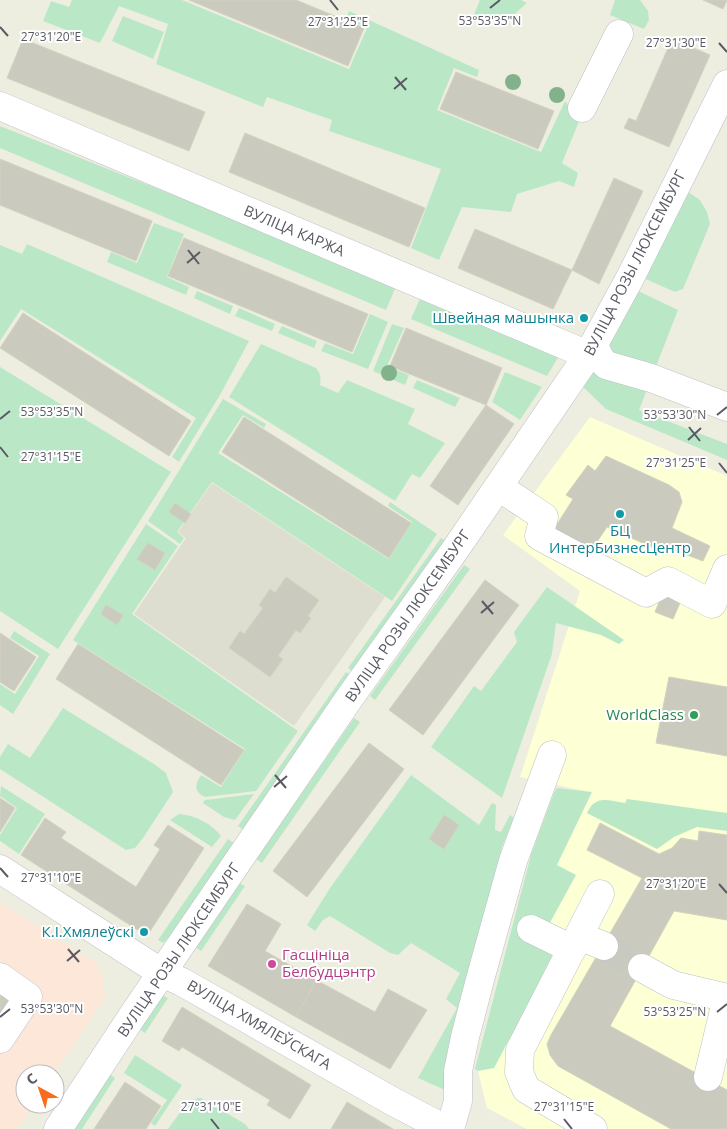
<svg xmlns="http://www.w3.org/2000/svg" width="727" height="1129" font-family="'Open Sans',sans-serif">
  <rect width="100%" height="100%" fill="#edeee0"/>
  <polygon fill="#fdffd4" points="590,417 727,476 727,1129 527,1129 487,1108 478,1071 516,928 585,791 520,777 580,591 503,535"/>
  <polygon fill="#dddecf" points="212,483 385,597 294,726 134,614 186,538 178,532"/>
  <polygon fill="#fde7d9" points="0,903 96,963 102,975 105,997 54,1074 25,1074 25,1104 34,1104 17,1129 0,1129"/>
  <g fill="#bae8c7">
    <polygon points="72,0 182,0 349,69 367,28 346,19 349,11 479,70 477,77 454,68 437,110 541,152 565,101 580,119 562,163 578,173 574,187 559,181 517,194 511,212 462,207 439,260 411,248 441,169 329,131 332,120 267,97 263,107 156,64 168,24 119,6 100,43 43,21 51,1 69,7"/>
    <polygon points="480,0 521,0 527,3 510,18 471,22"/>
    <polygon points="615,0 640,0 648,11 649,20 644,29 610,15"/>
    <polygon points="123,16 164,32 153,59 112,41"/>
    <polygon points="0,126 397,284 386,310 0,148"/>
    <polygon points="681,187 700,200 707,212 710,224 683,289 675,292 639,276"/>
    <polygon points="154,223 184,234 167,277 189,287 186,295 107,262 111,252 137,263"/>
    <polygon points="27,244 249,341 220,395 179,462 172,457 196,418 21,309 0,341 0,245 22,254"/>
    <polygon points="632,288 678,310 639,410 727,444 727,460 606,409 577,381"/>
    <polygon points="197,291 233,306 230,314 194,298"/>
    <polygon points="422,294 559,356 547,376 411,319"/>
    <polygon points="239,308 275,324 272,331 235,316"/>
    <polygon points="370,314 388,322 368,369 321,351 325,343 353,354"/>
    <polygon points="392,324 404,328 387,366 409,375 405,385 373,371"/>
    <polygon points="282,326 317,341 314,348 278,333"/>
    <path d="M261,344L316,368C321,374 321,377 320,385L338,393L347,380L415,409L408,424L445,443L420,478L412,474L395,501L229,397Z"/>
    <polygon points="0,367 171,472 58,649 0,611"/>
    <polygon points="505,372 542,387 520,420 492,402"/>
    <polygon points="417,380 460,398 455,407 413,388"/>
    <polygon points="223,399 266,424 264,428 243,415 218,453 389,559 412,522 388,506 390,502 437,534 392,601 212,482 177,532 184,538 180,544 148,521"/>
    <path d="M146,524L178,546L132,614L298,731L256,791L205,797C193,792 195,784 201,775L221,787L245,749L73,640Z"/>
    <polygon points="441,538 447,542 355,673 348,668"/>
    <polygon points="464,565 470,569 375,700 370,696"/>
    <polygon points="547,587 624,640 619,644 601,635 556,623 552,654 502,798 431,747 474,686 481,691 517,642 514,632"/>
    <polygon points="14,631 50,654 13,714 0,705 0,684 15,694 39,656 10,638"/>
    <polygon points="346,672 352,676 245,831 238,826"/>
    <polygon points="63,708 154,764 166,773 173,792 143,838 135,848 126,850 0,769 0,757 8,744 30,758"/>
    <polygon points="354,718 360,722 262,863 256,859"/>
    <polygon points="411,775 479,825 492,803 496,805 495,830 501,832 510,815 514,818 502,847 445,1090 418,1078 457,1008 446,999 460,973 411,943 398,955 390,953 330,916 323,920 315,931 307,925 330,888"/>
    <polygon points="1,786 45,814 19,854 0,841 0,835 17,808 0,796"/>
    <polygon points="557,788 592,792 557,865 576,875 547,928 523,916 517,928 557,950 494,1068 478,1071 475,1069 531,855 554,793"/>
    <polygon points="254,794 235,820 224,817 203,803 205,800"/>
    <path d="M627,799L727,813V831L697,827L674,837L657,849L587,813C596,794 608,801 625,803Z"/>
    <path d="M179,814C195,815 212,824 221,836L212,847L170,820Z"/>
    <polygon points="228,839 235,844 171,935 163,943 158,940"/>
    <polygon points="239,883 245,886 201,951 195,947"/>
    <polygon points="162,995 168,998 145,1033 139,1029"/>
    <polygon points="135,1055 182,1085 155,1126 151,1123 167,1100 124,1073"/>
    <polygon points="109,1074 115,1078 82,1129 73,1129"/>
    <polygon points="198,1098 201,1098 245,1124 249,1129 168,1129 186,1104"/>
  </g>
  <g fill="#cbcabf" stroke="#d3d2be">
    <polygon points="189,0 296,0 364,28 348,66"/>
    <polygon points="703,0 727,0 723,9"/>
    <polygon points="23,39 205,112 189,151 7,78"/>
    <polygon points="672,39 710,55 669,147 624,128 629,118 636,121"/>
    <polygon points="456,72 554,111 538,149 440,109"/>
    <polygon points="245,133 425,208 409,247 229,172"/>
    <polygon points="0,159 152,221 136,261 0,205"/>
    <polygon points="614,178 643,191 599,284 572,270"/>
    <polygon points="475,229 572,270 553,309 458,268"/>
    <polygon points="184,238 368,314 352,352 168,276"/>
    <polygon points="23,313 191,421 169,456 0,348"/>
    <polygon points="406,328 502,368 486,405 390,366"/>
    <polygon points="486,405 514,424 458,505 430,486"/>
    <polygon points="244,417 411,523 389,558 222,452"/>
    <polygon points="606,456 669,485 679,492 682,502 672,528 710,546 703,561 666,547 665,553 607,527 590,552 554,529 573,499 566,495 588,465 595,471"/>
    <polygon points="175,503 191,514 185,523 169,512"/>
    <polygon points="148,543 165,553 155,570 137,559"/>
    <polygon points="286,577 319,600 308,616 311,618 300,633 296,630 278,656 283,659 270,677 229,648 240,631 244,634 263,608 259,605 270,589 275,593"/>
    <polygon points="485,580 519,605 423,735 389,710"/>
    <polygon points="665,588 683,596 673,619 655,612"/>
    <polygon points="106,605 123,615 117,625 101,614"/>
    <polygon points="0,633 36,657 14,691 0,682"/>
    <polygon points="78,644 244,750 221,785 56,679"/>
    <polygon points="669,677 727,687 727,756 656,743"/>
    <polygon points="369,743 404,769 307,897 273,871"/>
    <polygon points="0,798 15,808 0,832"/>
    <polygon points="444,815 459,825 444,849 429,839"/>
    <polygon points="45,818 66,832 61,838 136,887 160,849 154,845 168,825 204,848 147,936 21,855"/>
    <polygon points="600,823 659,854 672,848 681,838 698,841 699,831 727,835 727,920 674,911 610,1026 727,1090 727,1129 671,1129 558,1066 550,1055 547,1044 551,1035 642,878 587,850"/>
    <polygon points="247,904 281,924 265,951 316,980 296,1017 208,966"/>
    <polygon points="316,980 375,1012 388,989 427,1010 390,1069 296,1017"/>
    <polygon points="0,994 14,1003 0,1024"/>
    <polygon points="182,1007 311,1085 290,1119 267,1105 270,1100 255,1091 182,1047 179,1051 162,1041"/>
    <polygon points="125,1082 161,1106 148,1126 146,1129 94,1129"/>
    <polygon points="347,1102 393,1129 331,1129"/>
  </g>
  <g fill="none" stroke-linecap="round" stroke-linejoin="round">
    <polyline stroke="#c8c9c1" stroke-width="28" stroke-dasharray="28 14" stroke-linecap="butt" points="604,946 642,968"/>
    <defs>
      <g id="minor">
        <polyline points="0,106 588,355"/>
        <polyline points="582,108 619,34"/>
        <polyline points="594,346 600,358 606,365 651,378 727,407"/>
        <polyline points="499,487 544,517 539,536 646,593 668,581 712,604 727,569"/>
        <polyline points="0,869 162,973 182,982 392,1101 445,1129"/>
        <polyline points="531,929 572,949"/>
        <polyline points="579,936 604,946"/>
        <polyline points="642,968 673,985 727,998 708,1077"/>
        <polyline points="0,977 28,997 0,1039"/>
        <polyline points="58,1129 133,1015 348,700 457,547 588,355 630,278 727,84"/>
        <polyline points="450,1129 458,1101 458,1071 465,1037 481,976 513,861 552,755"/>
        <polyline points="593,1129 526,1089 519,1072 520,1050 600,894"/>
      </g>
    </defs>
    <use href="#minor" stroke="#bfc0c8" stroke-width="29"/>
    <use href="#minor" stroke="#fff" stroke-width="28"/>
  </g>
  <g fill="#82b28c">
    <circle cx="513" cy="82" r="8"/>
    <circle cx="557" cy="95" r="8"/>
    <circle cx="389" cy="373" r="8"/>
  </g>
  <path fill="none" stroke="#595a63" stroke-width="2" d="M330,0L338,10M490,8L500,0M0,27L8,36M719,43L727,52M395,77L406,90M394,89L407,78M188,250L199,264M187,263L200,252M717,415L727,407M0,419L10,411M689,427L700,441M688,440L701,428M0,447L8,457M719,463L727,473M482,601L493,614M481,613L494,602M275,775L286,788M274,787L287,776M0,868L8,877M719,884L727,893M68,949L79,962M67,961L80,950M717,1012L727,1004M0,1017L10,1009M211,1119L219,1129M564,1119L572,1129"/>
  <g fill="#0f9aa8" stroke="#fff" stroke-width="2">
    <circle cx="584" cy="318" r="5"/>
    <circle cx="620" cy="514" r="5"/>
    <circle cx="144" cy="932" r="5"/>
  </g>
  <circle fill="#2e9e5b" stroke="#fff" stroke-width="2" cx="694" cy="715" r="5"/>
  <circle fill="#d1479c" stroke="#fff" stroke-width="2" cx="272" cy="964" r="5"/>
  <g text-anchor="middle" stroke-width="4" stroke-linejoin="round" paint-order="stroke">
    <g font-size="15" fill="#595a63" stroke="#fff">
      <text transform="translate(294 231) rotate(23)" y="5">ВУЛІЦА КАРЖА</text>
      <text transform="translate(635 263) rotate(-63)" y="5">ВУЛІЦА РОЗЫ ЛЮКСЕМБУРГ</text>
      <text transform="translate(408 616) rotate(-55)" y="5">ВУЛІЦА РОЗЫ ЛЮКСЕМБУРГ</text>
      <text transform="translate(179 950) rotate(-56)" y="5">ВУЛІЦА РОЗЫ ЛЮКСЕМБУРГ</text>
      <text transform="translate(259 1025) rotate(30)" y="5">ВУЛІЦА ХМЯЛЕЎСКАГА</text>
    </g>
    <g font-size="15" fill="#0d838f" stroke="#fff" text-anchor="end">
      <text x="574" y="323">Швейная машынка</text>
      <text x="620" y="536" text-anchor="middle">БЦ<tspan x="620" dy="17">ИнтерБизнесЦентр</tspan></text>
      <text x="134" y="937">К.І.Хмялеўскі</text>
    </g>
    <g font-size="15" fill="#27864d" stroke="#fff" text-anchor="end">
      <text x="684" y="720">WorldClass</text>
    </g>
    <g font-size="15" fill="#b23c85" stroke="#fff" text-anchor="start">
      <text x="282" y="960">Гасцініца<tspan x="282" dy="17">Белбудцэнтр</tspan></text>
    </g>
  </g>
  <g font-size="12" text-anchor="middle" fill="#595a63" stroke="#fff" stroke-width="4" stroke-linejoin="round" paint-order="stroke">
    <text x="490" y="25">53°53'35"N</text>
    <text x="338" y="26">27°31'25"E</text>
    <text x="51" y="41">27°31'20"E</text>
    <text x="676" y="47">27°31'30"E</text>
    <text x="52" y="416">53°53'35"N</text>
    <text x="675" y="419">53°53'30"N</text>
    <text x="51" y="461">27°31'15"E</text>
    <text x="676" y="467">27°31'25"E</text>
    <text x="51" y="882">27°31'10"E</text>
    <text x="676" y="888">27°31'20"E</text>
    <text x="52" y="1013">53°53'30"N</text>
    <text x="675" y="1016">53°53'25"N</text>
    <text x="211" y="1111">27°31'10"E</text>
    <text x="564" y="1111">27°31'15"E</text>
  </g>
  <g transform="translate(40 1089) rotate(320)"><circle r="24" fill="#ffffff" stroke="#bdbdc1"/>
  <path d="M0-4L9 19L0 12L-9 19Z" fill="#f96c1b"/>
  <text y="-8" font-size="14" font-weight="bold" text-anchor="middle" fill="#595a63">С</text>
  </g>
</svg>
